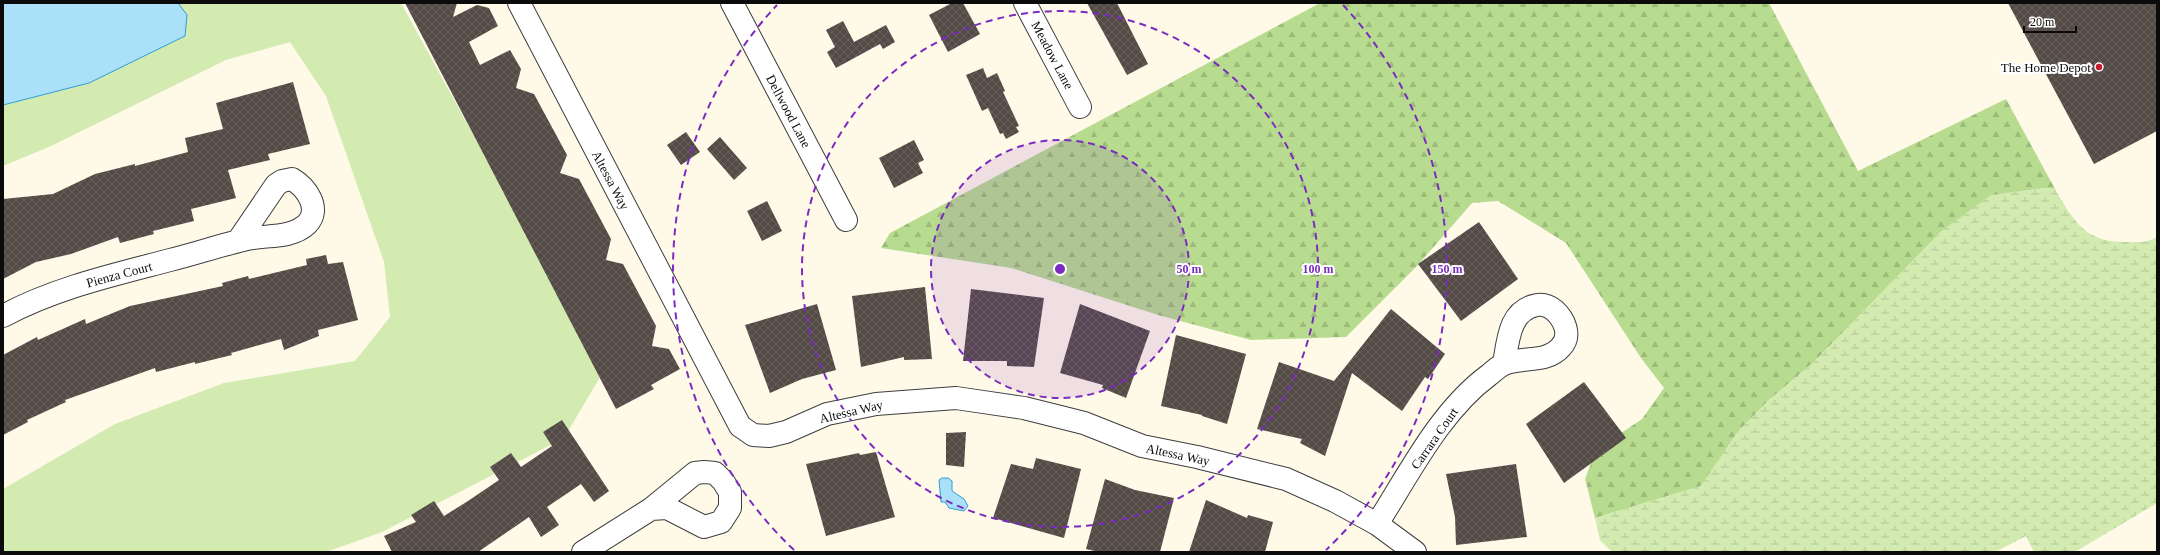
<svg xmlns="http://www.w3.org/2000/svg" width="2160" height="555" font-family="Georgia,serif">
  <defs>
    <pattern id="forest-firs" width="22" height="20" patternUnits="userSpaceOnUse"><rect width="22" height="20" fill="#b7dc8f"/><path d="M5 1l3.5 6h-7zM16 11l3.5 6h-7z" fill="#9cbb7a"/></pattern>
    <pattern id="wetland-marsh" width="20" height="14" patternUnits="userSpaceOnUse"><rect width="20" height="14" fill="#d3ebb1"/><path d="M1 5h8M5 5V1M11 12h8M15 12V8" fill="none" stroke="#b4c897"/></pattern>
    <pattern id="building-cross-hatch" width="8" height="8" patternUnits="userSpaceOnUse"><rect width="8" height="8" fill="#544b47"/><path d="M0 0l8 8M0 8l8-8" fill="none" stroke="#68605d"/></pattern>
  </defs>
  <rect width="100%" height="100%" fill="#fff9e8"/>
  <polygon fill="#d3ebb1" points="178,3 401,3 603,372 564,438 382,532 326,552 3,552 3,489 115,424 224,383 355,361 390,317 384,262 326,96 290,42 226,60 49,147 3,166 3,105 89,83 185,36 187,15"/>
  <polygon fill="url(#forest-firs)" points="1320,3 1769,3 1858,171 2006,99 2055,189 2043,188 1943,230 1814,362 1768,401 1739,431 1701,486 1595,518 1585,479 1596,450 1642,419 1664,388 1641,358 1566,243 1498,201 1472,203 1417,266 1346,337 1251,340 1158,315 1011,268 881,248 890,233"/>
  <path fill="url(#wetland-marsh)" d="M2043,188L2055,189C2074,222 2086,243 2127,242C2139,242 2147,243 2157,237V503L2075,552H2034L2026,536L1995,552H1612L1600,540L1595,518L1701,486L1738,431L1768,401L1814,362L1943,230L1991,195Z"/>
  <g fill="#aae1f9" stroke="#2d9ed4">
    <polygon points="3,3 178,3 187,15 185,36 89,83 3,105"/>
    <polygon points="942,478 948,478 952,481 952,491 964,499 968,506 964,511 949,508 945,502 941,502 939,480"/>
  </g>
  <g fill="url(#building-cross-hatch)">
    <polygon points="405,3 457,3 453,17 477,5 489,8 498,26 469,42 480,65 510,50 521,69 516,88 534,94 567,155 560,173 579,179 611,239 606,260 623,264 656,326 652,346 669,349 680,369 651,385 654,389 616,409"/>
    <polygon points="952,3 963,3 980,34 948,52 929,15"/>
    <polygon points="1087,3 1117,3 1148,64 1127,75"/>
    <polygon points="2008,3 2157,3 2157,131 2094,164"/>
    <polygon points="843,21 854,42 886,25 895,42 883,49 880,44 836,68 827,52 835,47 826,30"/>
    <polygon points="983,68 987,78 997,73 1005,91 1003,92 1019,126 1016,127 1019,132 1006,139 1003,133 1000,134 988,108 982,111 966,75"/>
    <polygon points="293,82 310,144 268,154 270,160 228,170 236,198 191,209 194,221 153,231 154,234 120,243 118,237 71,254 36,262 3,279 3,199 53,194 95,174 135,164 135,166 188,152 185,138 223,129 216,103"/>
    <polygon points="686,132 700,152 681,165 667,145"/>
    <polygon points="720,137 747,168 734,180 707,149"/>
    <polygon points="914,140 924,160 918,163 923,173 894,188 879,158"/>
    <polygon points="767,201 782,231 762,241 747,211"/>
    <polygon points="1479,222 1518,279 1461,321 1418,264"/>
    <polygon points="326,255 328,264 343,262 358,320 318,330 319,336 284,350 281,339 231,353 232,355 195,364 195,362 156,372 155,368 65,400 66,402 27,420 28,422 3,435 3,355 37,337 38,340 85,319 86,324 130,306 223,286 222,283 248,276 249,279 307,265 306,259"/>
    <polygon points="925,287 932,359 904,360 904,357 861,367 852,296"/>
    <polygon points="971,289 1044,298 1034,367 1007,366 1007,361 963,361"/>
    <polygon points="817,304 836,370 802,379 770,393 745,325"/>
    <polygon points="1080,304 1150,331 1126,398 1102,388 1103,385 1060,373"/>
    <polygon points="1391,309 1445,354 1428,379 1425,377 1402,411 1352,373 1325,456 1300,443 1302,439 1257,429 1279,362 1334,381"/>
    <polygon points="1176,335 1246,354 1227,424 1202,416 1202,415 1161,406"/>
    <polygon points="1584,382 1626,438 1564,483 1526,424"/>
    <polygon points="562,420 609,491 594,502 581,484 547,507 559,525 541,537 529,517 478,552 392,552 384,536 416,522 411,515 434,501 444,516 468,501 499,480 490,467 511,453 521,467 552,446 543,432"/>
    <polygon points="966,432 964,467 946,465 946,433"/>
    <polygon points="876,452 895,517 826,536 806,464 859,453 860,455"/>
    <polygon points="1036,458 1081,469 1064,538 993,518 1011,464 1033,469"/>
    <polygon points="1516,464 1527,537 1456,545 1455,517 1446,474"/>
    <polygon points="1105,479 1135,490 1174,498 1160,552 1099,552 1086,549"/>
    <polygon points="1206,500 1247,518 1248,515 1273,522 1265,552 1189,552"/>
  </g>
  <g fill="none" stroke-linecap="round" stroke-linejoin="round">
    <defs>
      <g id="minor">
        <polyline points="519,3 740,426 753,435 769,436 786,432 827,414 876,404 956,398 1024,408 1084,423 1142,446 1197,457 1286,479 1335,501 1377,524 1415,552"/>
        <polyline points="732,3 846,220"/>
        <polyline points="1025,3 1080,107"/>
        <path d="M3,316C55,288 113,275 170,260C194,254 218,246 243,240C263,234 290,240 307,224C322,209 306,187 292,179L282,181L276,185L238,241"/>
        <path d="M1377,524C1409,474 1440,411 1489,375C1494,371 1499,366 1504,364C1522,356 1546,364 1561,347C1572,335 1564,319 1554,310C1549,306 1543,304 1537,305C1509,310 1508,341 1504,364"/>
        <polyline points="583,552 651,509 695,473 704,472 715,473 723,481 730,492 730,508 721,522 704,527 667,508 651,509"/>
      </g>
    </defs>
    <use href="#minor" stroke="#3e3e3e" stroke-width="24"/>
    <use href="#minor" stroke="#fff" stroke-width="22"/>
  </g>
  <circle cx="1060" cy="269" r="129" fill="#7b2cbf" fill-opacity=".12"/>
  <g fill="none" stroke="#7b2cbf" stroke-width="2" stroke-dasharray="7 5">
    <circle cx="1060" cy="269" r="129"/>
    <circle cx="1060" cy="269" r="258"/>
    <path d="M794 550A387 387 0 0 1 777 5M1343 5A387 387 0 0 1 1326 550"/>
  </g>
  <circle fill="#c11c30" stroke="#fff" stroke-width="1.5" cx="2099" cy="67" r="4"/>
  <g text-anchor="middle" stroke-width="4" stroke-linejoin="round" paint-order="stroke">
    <g font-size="13" fill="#0b0b0b" stroke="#fff">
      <text transform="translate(1053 55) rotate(62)" y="5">Meadow Lane</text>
      <text transform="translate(789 111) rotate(62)" y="5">Dellwood Lane</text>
      <text transform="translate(611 180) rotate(62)" y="5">Altessa Way</text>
      <text transform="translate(119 274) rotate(-15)" y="5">Pienza Court</text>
      <text transform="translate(851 411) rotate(-13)" y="5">Altessa Way</text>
      <text transform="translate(1434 438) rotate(-55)" y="5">Carrara Court</text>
      <text transform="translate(1178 454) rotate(12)" y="5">Altessa Way</text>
    </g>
    <g font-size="13" fill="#0b0b0b" stroke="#fff" text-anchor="end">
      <text x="2091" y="72">The Home Depot</text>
    </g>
  </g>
  <circle cx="1060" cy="269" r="6" fill="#7b2cbf" stroke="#fff" stroke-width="2"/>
  <g font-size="12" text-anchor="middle" font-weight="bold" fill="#7b2cbf" stroke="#fff" stroke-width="4" stroke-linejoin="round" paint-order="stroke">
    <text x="1189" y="273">50 m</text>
    <text x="1318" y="273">100 m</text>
    <text x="1447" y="273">150 m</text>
  </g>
  <rect width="2160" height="555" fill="none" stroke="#0b0b0b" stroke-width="8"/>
  <path d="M2024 26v6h52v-6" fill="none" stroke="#0b0b0b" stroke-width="2"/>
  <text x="2030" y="26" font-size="12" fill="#0b0b0b" stroke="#ffffff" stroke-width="3" paint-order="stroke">20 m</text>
</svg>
